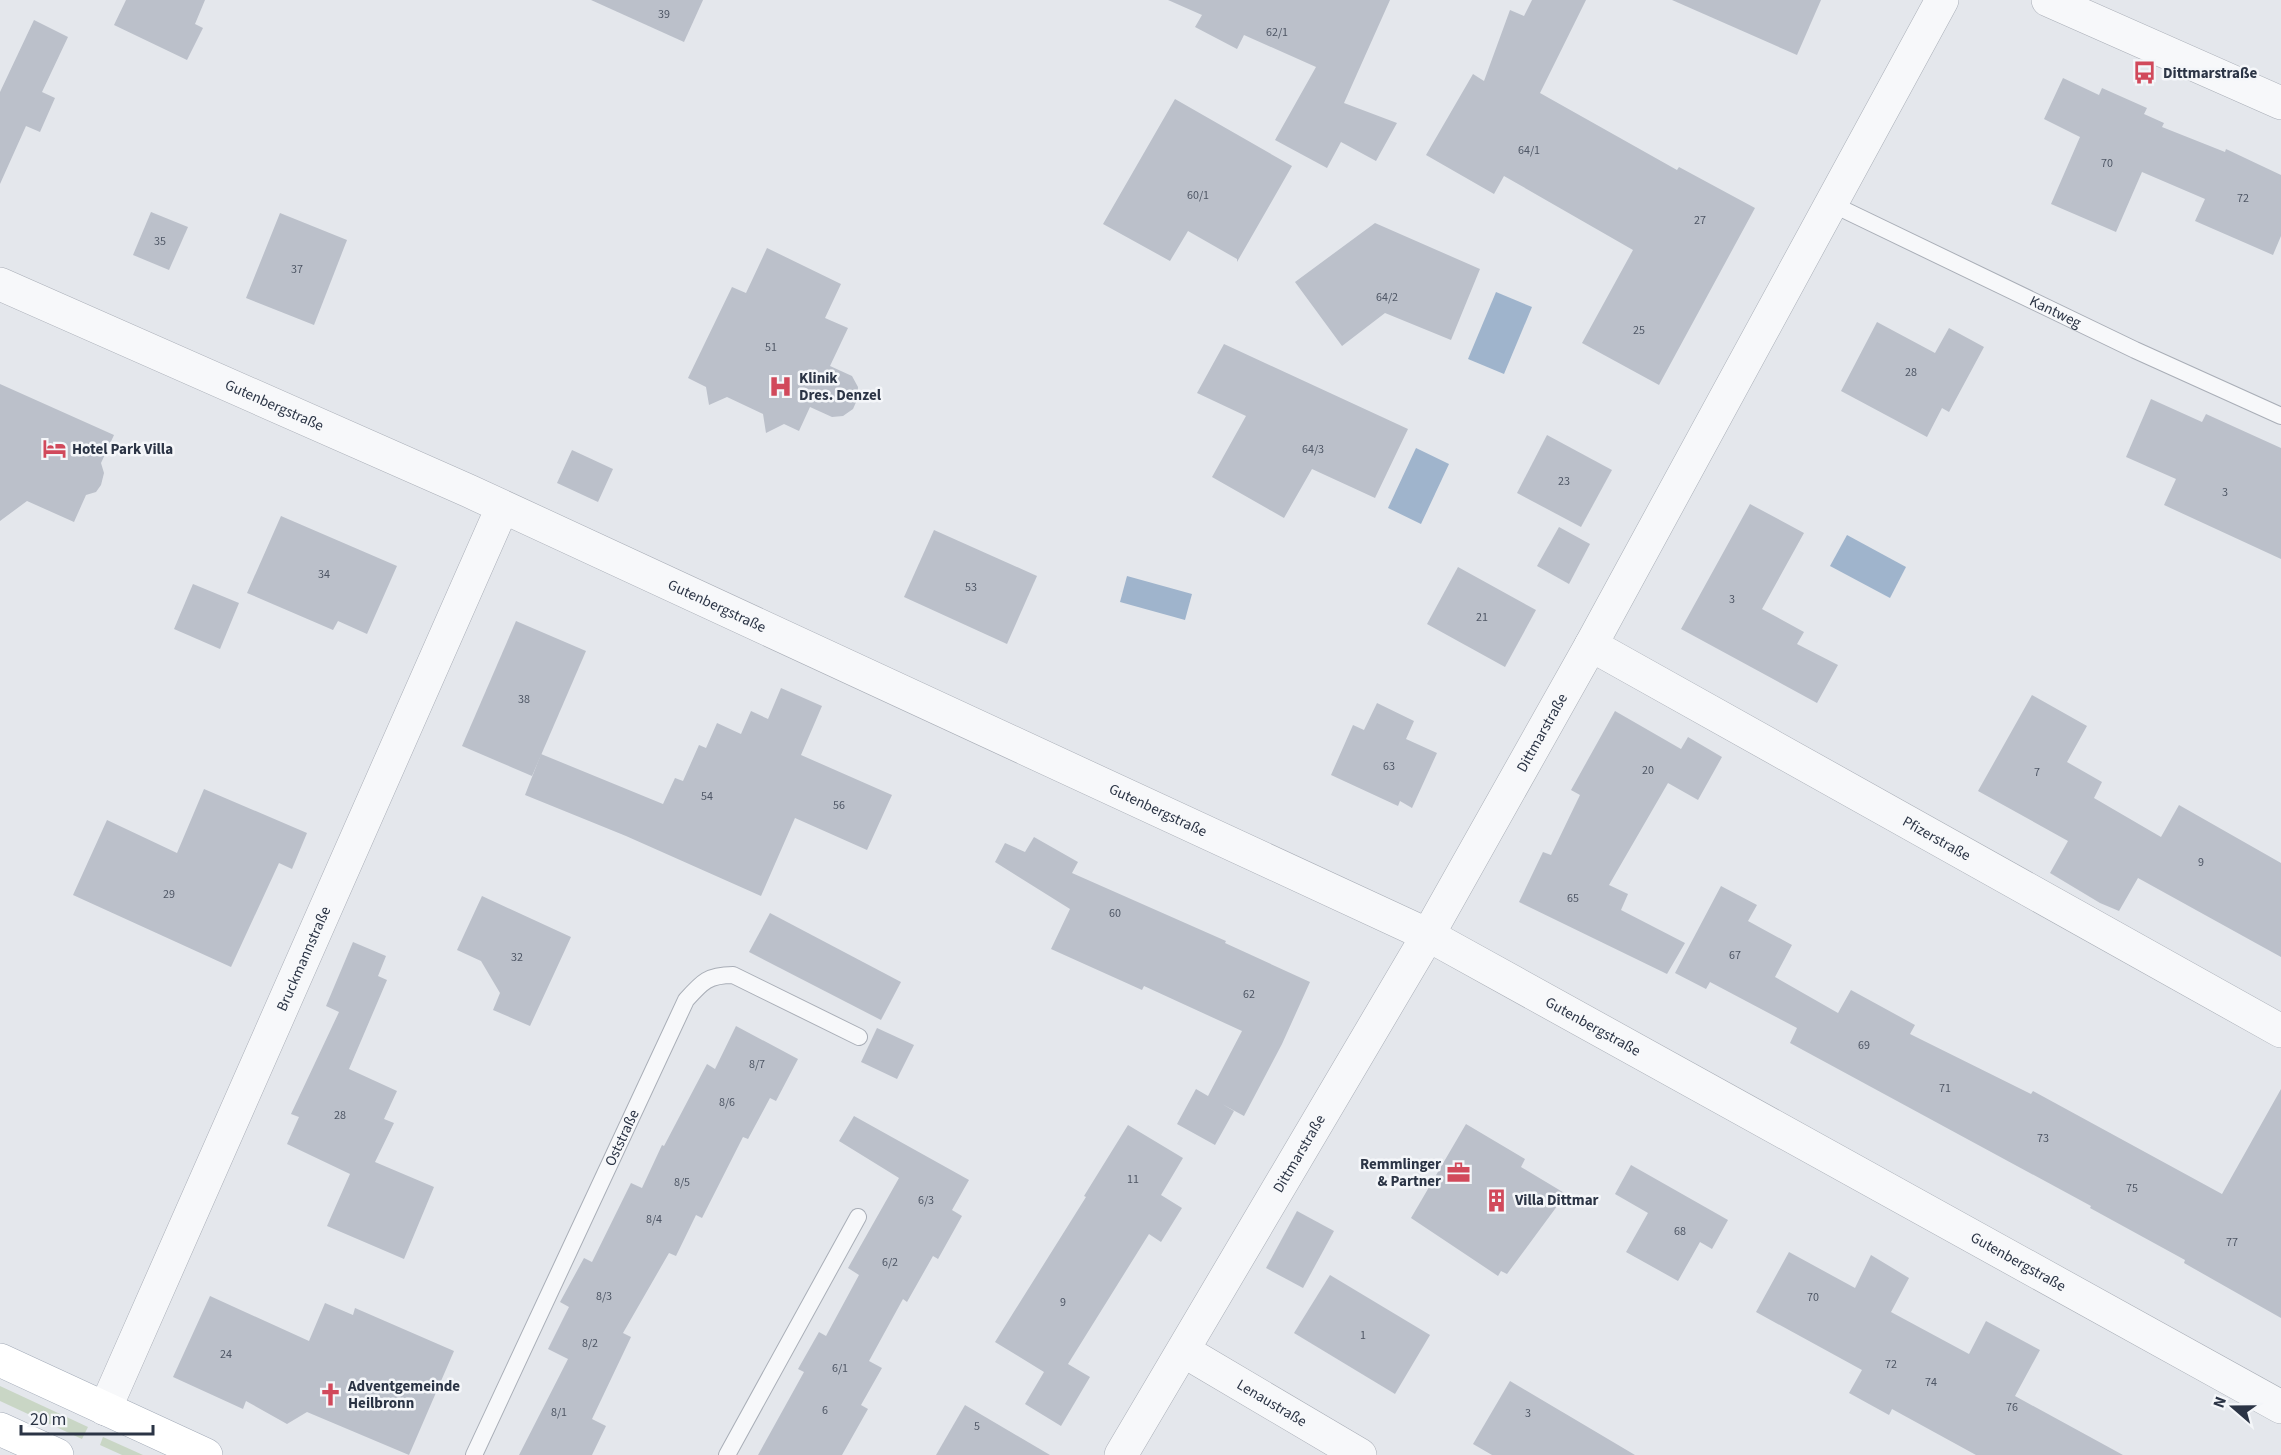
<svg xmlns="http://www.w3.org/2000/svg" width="2281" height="1455" font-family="'Source Sans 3',sans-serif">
  <rect width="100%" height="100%" fill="#e4e7ec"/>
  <g fill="#c9d6c5">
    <polygon points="0,1386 88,1427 82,1439 0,1401"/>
    <polygon points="103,1437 143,1455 122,1455 100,1445"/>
  </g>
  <g fill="#9fb4cc">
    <polygon points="1496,292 1532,307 1504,374 1468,359"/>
    <polygon points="1416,448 1449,464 1421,524 1388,508"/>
    <polygon points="1847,535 1906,567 1890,598 1830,566"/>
    <polygon points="1127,576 1192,594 1185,620 1120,602"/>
  </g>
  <g fill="#bbc0ca">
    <polygon points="126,0 205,0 195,24 203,28 187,60 114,25"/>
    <polygon points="591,0 703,0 684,42"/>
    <polygon points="1168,0 1390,0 1344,103 1397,123 1376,161 1341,142 1327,168 1275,140 1316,67 1244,35 1237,49 1195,27 1202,15"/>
    <polygon points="1532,0 1586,0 1540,93 1677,170 1679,167 1755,208 1659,385 1582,343 1633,250 1504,176 1494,194 1426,155 1473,74 1484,81 1510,10 1524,16"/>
    <polygon points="1672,0 1821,0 1797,55"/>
    <polygon points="34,20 68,37 42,92 55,98 40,132 26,126 0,184 0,92"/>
    <polygon points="2063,78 2099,95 2102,88 2147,108 2144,114 2164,123 2162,127 2225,152 2226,149 2281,175 2281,236 2273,255 2195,221 2205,199 2142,172 2116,232 2051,204 2080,137 2044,119"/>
    <polygon points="1175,99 1292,166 1237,262 1237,259 1188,231 1170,261 1103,224"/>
    <polygon points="151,212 188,227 169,270 133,255"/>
    <polygon points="280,213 347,240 314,325 246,298"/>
    <polygon points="1375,223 1480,269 1451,340 1385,313 1342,346 1295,282"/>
    <polygon points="767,248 841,284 825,318 848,328 830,366 852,376 858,387 857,400 853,409 843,416 832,417 810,407 799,431 784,424 766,433 763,414 727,397 709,405 706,387 688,378 732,287 746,293"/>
    <polygon points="1877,322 1935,353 1949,328 1984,347 1949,412 1942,408 1927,437 1841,391"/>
    <polygon points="1224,344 1408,429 1375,498 1312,469 1284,518 1212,477 1246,416 1197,393"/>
    <polygon points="0,384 114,435 101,463 104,473 101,485 96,492 86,495 74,522 27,501 0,521"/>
    <polygon points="2151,399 2202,422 2206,414 2281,448 2281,559 2164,505 2176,479 2126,457"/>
    <polygon points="1547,435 1612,470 1581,527 1517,493"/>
    <polygon points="572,450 613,469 598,502 557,483"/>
    <polygon points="1750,504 1804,533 1762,609 1804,632 1797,644 1838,665 1817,703 1681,629"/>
    <polygon points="281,516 397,566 367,634 338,621 333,630 247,593"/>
    <polygon points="1559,527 1590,544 1569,584 1537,566"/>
    <polygon points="934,530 1037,576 1007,644 904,597"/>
    <polygon points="1458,567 1536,610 1505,667 1427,624"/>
    <polygon points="193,584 239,603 220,649 174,629"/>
    <polygon points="516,621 586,651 532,776 462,746"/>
    <polygon points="781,688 822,706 801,755 892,795 867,850 795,818 761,896 626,836 525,795 541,754 663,804 675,778 683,781 699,745 706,748 717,723 741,734 751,711 768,719"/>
    <polygon points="2032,695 2087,726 2067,762 2102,782 2094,798 2161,837 2179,805 2281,863 2281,957 2138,878 2119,911 2100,903 2050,873 2068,841 1978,791"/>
    <polygon points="1377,703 1414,721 1406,739 1437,753 1412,808 1400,801 1398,806 1331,775 1353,725 1364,730"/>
    <polygon points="1615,711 1681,749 1688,737 1722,757 1698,800 1668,783 1609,885 1628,894 1621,910 1685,943 1667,974 1519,902 1543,852 1551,855 1580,795 1571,790"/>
    <polygon points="204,789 307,833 292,869 279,863 231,967 73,895 107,820 177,853"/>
    <polygon points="1034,837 1078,862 1072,873 1226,941 1225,943 1310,982 1282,1044 1244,1116 1222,1104 1234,1111 1215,1145 1177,1124 1196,1089 1208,1096 1242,1031 1144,986 1142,990 1051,949 1070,909 995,862 1005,843 1025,852"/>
    <polygon points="1721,886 1757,905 1748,921 1792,945 1775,977 1838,1013 1851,990 1915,1025 1910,1034 2031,1094 2033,1091 2222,1194 2281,1089 2281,1318 2184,1263 2185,1260 2090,1208 2091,1206 1790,1043 1797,1028 1710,982 1706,989 1675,973"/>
    <polygon points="482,896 571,937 530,1026 493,1010 500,993 481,961 457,950"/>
    <polygon points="770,913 901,982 881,1020 749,952"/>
    <polygon points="353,942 386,956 378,976 387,980 349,1069 397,1091 384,1119 394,1123 375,1162 434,1187 404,1259 327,1226 350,1174 287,1144 299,1117 291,1114 339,1012 326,1006"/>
    <polygon points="736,1026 798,1059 776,1101 770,1098 748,1139 743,1137 702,1218 696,1215 676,1256 669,1253 623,1333 631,1337 592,1419 606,1426 592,1455 519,1455 568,1359 548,1349 569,1307 560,1302 584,1258 592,1262 631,1183 642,1188 662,1145 664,1146 707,1064 715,1069"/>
    <polygon points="877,1028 914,1045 897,1079 861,1062"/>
    <polygon points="854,1116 969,1180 952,1210 962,1216 938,1259 933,1256 907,1302 903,1299 869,1361 882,1368 861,1405 868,1409 842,1455 758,1455 804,1372 798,1369 819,1332 826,1336 859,1275 848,1268 899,1178 839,1141"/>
    <polygon points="1466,1124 1525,1159 1521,1167 1566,1194 1507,1274 1501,1271 1498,1276 1411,1218"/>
    <polygon points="1128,1125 1183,1158 1161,1195 1182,1208 1161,1242 1149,1234 1068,1364 1090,1377 1061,1426 1025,1404 1044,1372 995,1342 1086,1197 1084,1196"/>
    <polygon points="1631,1165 1728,1220 1712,1249 1700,1242 1678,1281 1626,1252 1648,1213 1615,1194"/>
    <polygon points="1297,1211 1334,1231 1303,1288 1266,1268"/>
    <polygon points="1789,1252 1855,1288 1871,1255 1909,1278 1891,1312 1969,1354 1986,1321 2040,1350 2015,1396 2123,1455 1976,1455 1892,1409 1889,1415 1849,1393 1862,1370 1756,1312"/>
    <polygon points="1330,1275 1430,1335 1395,1394 1294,1333"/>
    <polygon points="210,1296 309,1341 325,1303 353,1315 355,1308 454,1351 409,1455 307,1412 287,1424 246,1401 243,1409 173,1377"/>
    <polygon points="1510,1381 1635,1455 1492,1455 1473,1444"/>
    <polygon points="965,1405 1050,1455 936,1455"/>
  </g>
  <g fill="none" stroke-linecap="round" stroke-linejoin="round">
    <defs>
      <g id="service">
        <path id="s1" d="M1832,204L2135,350L2281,416"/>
        <path id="s2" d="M474,1455L686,1000C702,982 708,975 733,975L859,1037"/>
        <polyline points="727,1455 858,1217"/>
      </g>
      <g id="minor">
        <polyline points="2048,0 2281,103"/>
        <path id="s3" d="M0,284L469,491L1428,935L2281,1407"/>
        <path id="s4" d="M1591,645L2281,1031"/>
        <path id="s5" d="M1184,1351L1360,1455"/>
        <path id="s6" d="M105,1409L502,508"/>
        <path id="s7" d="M1121,1455L1428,935L1591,645L1942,0"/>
      </g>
      <g id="primary">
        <polyline points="0,1360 206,1455"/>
        <polyline points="0,1429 57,1455"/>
      </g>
    </defs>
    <use href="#service" stroke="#a9aeb7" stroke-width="18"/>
    <use href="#minor" stroke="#a9aeb7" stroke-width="34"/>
    <use href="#primary" stroke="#a3abb8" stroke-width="34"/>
    <use href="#service" stroke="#f7f8fa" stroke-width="16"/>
    <use href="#minor" stroke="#f7f8fa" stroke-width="33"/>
    <use href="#primary" stroke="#fff" stroke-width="33"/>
  </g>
  <defs>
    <symbol id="bus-bare" viewBox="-9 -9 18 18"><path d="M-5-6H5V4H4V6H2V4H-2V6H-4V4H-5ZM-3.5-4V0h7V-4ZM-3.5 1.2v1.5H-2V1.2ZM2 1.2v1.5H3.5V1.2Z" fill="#d1495b" stroke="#f4f6f9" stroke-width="2.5" paint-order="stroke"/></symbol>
    <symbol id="hospital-bare" viewBox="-9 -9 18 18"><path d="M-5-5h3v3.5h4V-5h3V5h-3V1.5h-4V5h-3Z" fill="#d1495b" stroke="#f4f6f9" stroke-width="2.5" paint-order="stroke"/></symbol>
    <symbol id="hotel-bare" viewBox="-9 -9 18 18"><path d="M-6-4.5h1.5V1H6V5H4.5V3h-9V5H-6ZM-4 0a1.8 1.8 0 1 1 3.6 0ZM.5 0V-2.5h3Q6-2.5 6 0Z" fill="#d1495b" stroke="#f4f6f9" stroke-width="2.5" paint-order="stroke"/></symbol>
    <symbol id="office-bare" viewBox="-9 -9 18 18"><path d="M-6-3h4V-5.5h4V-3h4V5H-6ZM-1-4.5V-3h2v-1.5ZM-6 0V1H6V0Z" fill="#d1495b" stroke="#f4f6f9" stroke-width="2.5" paint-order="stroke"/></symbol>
    <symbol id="building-bare" viewBox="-9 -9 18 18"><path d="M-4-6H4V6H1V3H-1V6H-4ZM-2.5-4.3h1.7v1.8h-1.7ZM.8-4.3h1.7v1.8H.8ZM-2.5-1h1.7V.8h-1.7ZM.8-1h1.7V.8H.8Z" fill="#d1495b" stroke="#f4f6f9" stroke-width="2.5" paint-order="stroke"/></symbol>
    <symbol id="church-bare" viewBox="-9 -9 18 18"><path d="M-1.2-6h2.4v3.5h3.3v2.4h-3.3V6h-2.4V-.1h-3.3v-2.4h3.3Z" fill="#d1495b" stroke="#f4f6f9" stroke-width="2.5" paint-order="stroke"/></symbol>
  </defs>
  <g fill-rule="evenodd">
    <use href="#bus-bare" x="2128" y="56" width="33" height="33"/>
    <use href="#hospital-bare" x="764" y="370" width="33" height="33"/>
    <use href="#hotel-bare" x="38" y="432" width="33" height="33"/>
    <use href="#office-bare" x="1442" y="1156" width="33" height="33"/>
    <use href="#building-bare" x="1480" y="1184" width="33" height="33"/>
    <use href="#church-bare" x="314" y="1378" width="33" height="33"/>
  </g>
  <g text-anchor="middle" stroke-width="5" stroke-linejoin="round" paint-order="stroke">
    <g font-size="12" fill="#4f5766">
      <text x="664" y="18">39</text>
      <text x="1277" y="36">62/1</text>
      <text x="1529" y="154">64/1</text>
      <text x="2107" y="167">70</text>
      <text x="1198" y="199">60/1</text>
      <text x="2243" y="202">72</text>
      <text x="1700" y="224">27</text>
      <text x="160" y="245">35</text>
      <text x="297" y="273">37</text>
      <text x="1387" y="301">64/2</text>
      <text x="1639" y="334">25</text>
      <text x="771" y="351">51</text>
      <text x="1911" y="376">28</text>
      <text x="1313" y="453">64/3</text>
      <text x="1564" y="485">23</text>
      <text x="2225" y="496">3</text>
      <text x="324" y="578">34</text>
      <text x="971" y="591">53</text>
      <text x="1732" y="603">3</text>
      <text x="1482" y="621">21</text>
      <text x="524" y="703">38</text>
      <text x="1389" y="770">63</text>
      <text x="1648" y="774">20</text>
      <text x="2037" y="776">7</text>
      <text x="707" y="800">54</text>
      <text x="839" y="809">56</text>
      <text x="2201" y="866">9</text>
      <text x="169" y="898">29</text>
      <text x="1573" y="902">65</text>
      <text x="1115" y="917">60</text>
      <text x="1735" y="959">67</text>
      <text x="517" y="961">32</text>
      <text x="1249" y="998">62</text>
      <text x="1864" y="1049">69</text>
      <text x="757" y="1068">8/7</text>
      <text x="1945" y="1092">71</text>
      <text x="727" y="1106">8/6</text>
      <text x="340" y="1119">28</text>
      <text x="2043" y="1142">73</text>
      <text x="1133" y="1183">11</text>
      <text x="682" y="1186">8/5</text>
      <text x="2132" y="1192">75</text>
      <text x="926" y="1204">6/3</text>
      <text x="654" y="1223">8/4</text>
      <text x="1680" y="1235">68</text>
      <text x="2232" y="1246">77</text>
      <text x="890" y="1266">6/2</text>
      <text x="604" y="1300">8/3</text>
      <text x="1813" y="1301">70</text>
      <text x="1063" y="1306">9</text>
      <text x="1363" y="1339">1</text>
      <text x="590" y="1347">8/2</text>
      <text x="226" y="1358">24</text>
      <text x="1891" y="1368">72</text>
      <text x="840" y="1372">6/1</text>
      <text x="1931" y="1386">74</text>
      <text x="2012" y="1411">76</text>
      <text x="825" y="1414">6</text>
      <text x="559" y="1416">8/1</text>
      <text x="1528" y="1417">3</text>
      <text x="977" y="1430">5</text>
    </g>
    <g font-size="15" font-weight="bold" fill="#2b3445" stroke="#f4f6f9" text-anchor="start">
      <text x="2163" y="78">Dittmarstraße</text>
      <text x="799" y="383">Klinik<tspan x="799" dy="17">Dres. Denzel</tspan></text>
      <text x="72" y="454">Hotel Park Villa</text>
      <text x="1441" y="1169" text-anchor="end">Remmlinger<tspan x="1441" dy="17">&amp; Partner</tspan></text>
      <text x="1515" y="1205">Villa Dittmar</text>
      <text x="348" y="1391">Adventgemeinde<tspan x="348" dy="17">Heilbronn</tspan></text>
    </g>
    <g font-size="15" fill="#2b3445" stroke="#f4f6f9">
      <text dy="5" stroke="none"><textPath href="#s1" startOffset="248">Kantweg</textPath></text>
      <text dy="5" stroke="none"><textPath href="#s3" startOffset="300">Gutenbergstraße</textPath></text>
      <text dy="5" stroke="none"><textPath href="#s3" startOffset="786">Gutenbergstraße</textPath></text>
      <text dy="5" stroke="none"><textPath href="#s7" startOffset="836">Dittmarstraße</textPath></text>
      <text dy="5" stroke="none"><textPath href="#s3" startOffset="1272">Gutenbergstraße</textPath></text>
      <text dy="5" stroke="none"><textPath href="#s4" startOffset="396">Pfizerstraße</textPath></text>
      <text dy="5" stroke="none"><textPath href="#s6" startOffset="492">Bruckmannstraße</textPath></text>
      <text dy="5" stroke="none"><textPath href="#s3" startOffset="1758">Gutenbergstraße</textPath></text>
      <text dy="5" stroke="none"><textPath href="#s2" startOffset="350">Oststraße</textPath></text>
      <text dy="5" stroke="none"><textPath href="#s7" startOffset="350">Dittmarstraße</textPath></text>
      <text dy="5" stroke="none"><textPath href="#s3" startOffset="2244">Gutenbergstraße</textPath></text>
      <text dy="5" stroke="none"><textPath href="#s5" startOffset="102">Lenaustraße</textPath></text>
    </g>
  </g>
  <g transform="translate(2233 1407) rotate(290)" stroke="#f4f6f9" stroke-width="4.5" paint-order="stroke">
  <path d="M0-4.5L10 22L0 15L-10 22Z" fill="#2b3445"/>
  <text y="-9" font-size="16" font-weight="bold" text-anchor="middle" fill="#2b3445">N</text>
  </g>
  <path d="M21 1425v9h132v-9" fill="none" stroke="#2b3445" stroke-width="3"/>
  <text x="30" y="1425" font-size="18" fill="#2b3445" stroke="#f4f6f9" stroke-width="4.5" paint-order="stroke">20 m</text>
</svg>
